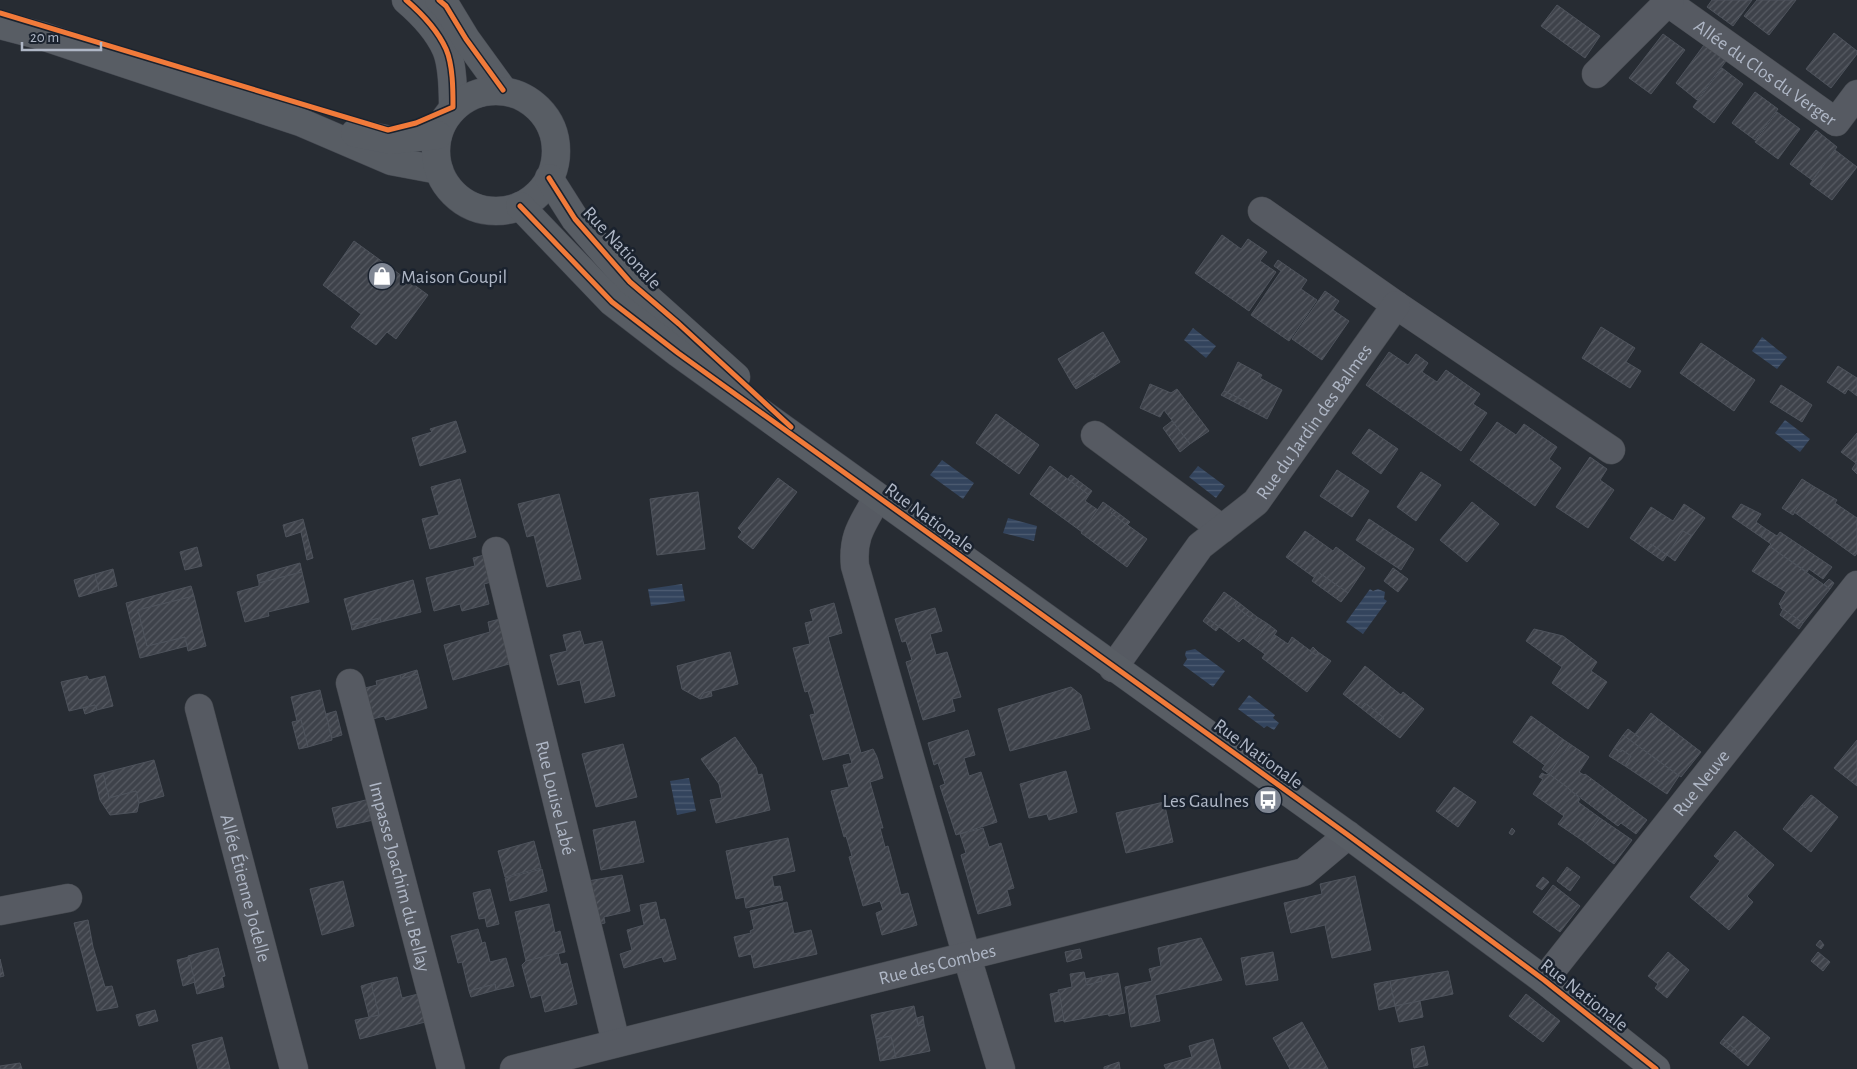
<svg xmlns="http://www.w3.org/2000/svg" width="1857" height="1069" font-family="'Alegreya Sans',sans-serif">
  <defs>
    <pattern id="water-rules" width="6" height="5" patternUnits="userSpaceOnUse" patternTransform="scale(1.25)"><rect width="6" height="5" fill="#33445d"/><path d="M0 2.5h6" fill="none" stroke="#4e5d73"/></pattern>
    <pattern id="building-hatch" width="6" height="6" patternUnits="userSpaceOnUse" patternTransform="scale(1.25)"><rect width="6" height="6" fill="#3e424a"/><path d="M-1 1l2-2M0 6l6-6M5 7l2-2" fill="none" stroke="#575b63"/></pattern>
  </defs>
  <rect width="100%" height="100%" fill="#272c33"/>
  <g fill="url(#water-rules)">
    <polygon points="1193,328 1216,346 1206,358 1184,340"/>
    <polygon points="1762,337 1787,357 1777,369 1752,351"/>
    <polygon points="1785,420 1810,439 1800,452 1775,433"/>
    <polygon points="942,460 974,483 963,499 930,475"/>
    <polygon points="1198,466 1225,486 1216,498 1189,477"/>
    <polygon points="1008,518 1037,526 1034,541 1003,533"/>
    <polygon points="682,584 685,601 651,606 648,589"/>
    <polygon points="1370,589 1373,591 1378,589 1385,592 1384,599 1387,601 1363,634 1346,622"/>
    <polygon points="1195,649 1225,671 1213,687 1183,665 1187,659 1185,655 1186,651"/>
    <polygon points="1249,695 1275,715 1273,718 1279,723 1274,730 1267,726 1264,728 1238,709"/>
    <polygon points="689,778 696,811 677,815 670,781"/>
  </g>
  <g fill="url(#building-hatch)" stroke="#4e535c">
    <polygon points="1712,0 1752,0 1733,26 1707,7"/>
    <polygon points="1757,0 1796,0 1769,35 1744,16"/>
    <polygon points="1557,5 1600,36 1585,58 1541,26"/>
    <polygon points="1834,33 1857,51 1857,54 1831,88 1806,69"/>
    <polygon points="1663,34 1685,50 1651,94 1629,78"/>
    <polygon points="1704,45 1726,61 1697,100 1676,83"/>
    <polygon points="1722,68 1743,84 1714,123 1693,107"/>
    <polygon points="1755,92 1778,109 1755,140 1732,123"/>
    <polygon points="1777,112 1800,129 1778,159 1755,142"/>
    <polygon points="1816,130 1837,147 1812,180 1790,164"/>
    <polygon points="1835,150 1857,167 1832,200 1810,184"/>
    <polygon points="1222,235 1241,249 1248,239 1267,252 1260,261 1276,272 1249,311 1195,273"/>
    <polygon points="354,241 428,295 396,339 387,332 376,345 351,327 361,314 323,285"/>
    <polygon points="1278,260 1307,280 1301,289 1317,300 1289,341 1251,315 1281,271 1274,266"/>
    <polygon points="1325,291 1339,301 1333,310 1349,321 1322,360 1292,339"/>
    <polygon points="1601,327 1635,348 1626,362 1641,371 1630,388 1582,358"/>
    <polygon points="1103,332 1120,362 1096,377 1093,373 1073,385 1058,359"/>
    <polygon points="1701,343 1755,380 1734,411 1680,373"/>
    <polygon points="1389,352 1408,365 1416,354 1428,363 1422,372 1437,382 1446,370 1480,394 1473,404 1487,413 1461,451 1366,385"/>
    <polygon points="1238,362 1262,375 1260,378 1282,390 1267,419 1244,407 1247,402 1224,391"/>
    <polygon points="1838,366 1857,378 1857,396 1848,389 1845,394 1827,382"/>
    <polygon points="1093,373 1096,377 1076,389 1073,385"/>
    <polygon points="1150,384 1171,393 1177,389 1209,431 1190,444 1164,410 1160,417 1140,408"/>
    <polygon points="1781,385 1812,405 1802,422 1770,402"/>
    <polygon points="1224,391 1247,402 1244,407 1221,395"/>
    <polygon points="996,414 1039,445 1019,474 976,443"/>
    <polygon points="456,421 466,452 420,466 412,438 432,432 430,429"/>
    <polygon points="1172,421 1190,444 1180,452 1163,428"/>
    <polygon points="1497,422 1516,435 1524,424 1557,447 1549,459 1561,468 1535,506 1470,460"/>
    <polygon points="1369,429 1398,449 1381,474 1352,453"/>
    <polygon points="1857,433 1857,464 1841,452"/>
    <polygon points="1590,457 1607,469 1600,480 1614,490 1588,528 1556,507"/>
    <polygon points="1856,463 1857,464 1857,474 1852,469"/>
    <polygon points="1050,466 1089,495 1085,501 1098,510 1082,532 1030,494"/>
    <polygon points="1337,470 1369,491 1352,517 1320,496"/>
    <polygon points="1421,472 1441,485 1416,521 1397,507"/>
    <polygon points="1071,475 1092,491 1089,495 1068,479"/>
    <polygon points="778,478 797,492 753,549 738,537 742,532 738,528"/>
    <polygon points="460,479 476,537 430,549 422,519 439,515 431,487"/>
    <polygon points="1802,479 1813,486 1793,515 1782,508"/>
    <polygon points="1813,486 1837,500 1835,503 1857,518 1857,553 1855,556 1794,512"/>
    <polygon points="698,492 705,549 657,555 650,499"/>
    <polygon points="559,494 581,579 547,587 534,535 527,537 518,504"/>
    <polygon points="1103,502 1114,510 1111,513 1147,539 1127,567 1081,533"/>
    <polygon points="1472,502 1499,524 1467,562 1440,540"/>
    <polygon points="1684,504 1705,518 1692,536 1683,531 1667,555 1651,544 1647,550 1630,538 1651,507 1673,521"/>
    <polygon points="1741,504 1761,514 1756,522 1766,529 1761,537 1732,517"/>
    <polygon points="1114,510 1130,522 1127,525 1111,513"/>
    <polygon points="303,519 313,558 307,560 301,532 286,537 283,525"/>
    <polygon points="1369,519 1414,549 1401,570 1356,540"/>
    <polygon points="1766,529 1777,536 1780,532 1832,567 1823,579 1809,569 1807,572 1769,546 1771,544 1761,537"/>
    <polygon points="1305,531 1333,551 1336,547 1365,568 1348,593 1318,572 1315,578 1286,557"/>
    <polygon points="1683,531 1692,536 1675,561 1667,555"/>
    <polygon points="1651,544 1667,555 1663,561 1647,550"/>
    <polygon points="1769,546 1830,589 1803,623 1781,608 1781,606 1779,604 1786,592 1752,571"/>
    <polygon points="197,547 202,566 185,570 180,552"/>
    <polygon points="488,554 495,581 484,584 489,604 462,611 460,604 434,611 426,578 475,566 473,558"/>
    <polygon points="300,563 302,572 259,583 257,575"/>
    <polygon points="1393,568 1408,579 1398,592 1384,581"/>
    <polygon points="113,569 117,586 99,591 95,574"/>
    <polygon points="302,572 309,602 268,612 269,616 245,622 237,592 259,586 259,583"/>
    <polygon points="1318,572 1348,593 1341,602 1312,581"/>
    <polygon points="95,574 99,591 79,597 74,580"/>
    <polygon points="1829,579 1834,583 1830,589 1824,584"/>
    <polygon points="413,580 421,612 381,622 380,618 351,625 344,599"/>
    <polygon points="191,586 194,596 138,610 147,646 185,637 187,646 140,658 126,603"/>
    <polygon points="1224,592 1238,602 1235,606 1255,621 1257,617 1268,624 1252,645 1243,638 1239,642 1206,617"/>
    <polygon points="194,596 206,646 188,651 185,637 147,646 138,610"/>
    <polygon points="1238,602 1257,617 1255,621 1235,606"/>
    <polygon points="834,603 842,633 828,637 861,753 873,749 877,757 883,778 870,782 883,828 880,828 885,847 888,846 901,895 908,893 917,925 882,935 876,913 883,910 880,901 863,906 849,857 852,856 846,836 844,837 831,791 849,787 843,765 852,763 849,753 823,760 810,715 815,714 808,691 805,692 793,648 810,644 805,623 813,621 810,610"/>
    <polygon points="935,608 942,631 930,634 936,655 947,652 961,697 952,699 955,711 923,720 906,662 912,660 906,641 902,642 895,619"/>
    <polygon points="1783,609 1803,623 1799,629 1780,615"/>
    <polygon points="1206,617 1219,627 1216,631 1203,621"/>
    <polygon points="380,618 381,622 352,630 351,625"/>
    <polygon points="504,618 516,662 453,680 444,645 490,632 488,622"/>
    <polygon points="1268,624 1277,631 1262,652 1252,645"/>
    <polygon points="1534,629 1563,636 1597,662 1591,671 1607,682 1588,709 1552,683 1562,667 1526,641"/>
    <polygon points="580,631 584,645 602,641 615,696 585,703 580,680 558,685 550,655 567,651 563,635"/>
    <polygon points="1275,635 1288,644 1292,637 1316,655 1318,652 1331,661 1307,692 1262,658 1265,654 1262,652"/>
    <polygon points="1313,647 1318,652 1316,655 1310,651"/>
    <polygon points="730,652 738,684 704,693 700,699 682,689 677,666"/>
    <polygon points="1365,666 1401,695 1403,692 1424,709 1400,738 1380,723 1384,718 1365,703 1361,708 1343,694"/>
    <polygon points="417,670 418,674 401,679 400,675"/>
    <polygon points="418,674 427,708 386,720 384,716 373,719 365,688 377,685 376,681 400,675 401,679"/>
    <polygon points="87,676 89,680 105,676 113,706 97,710 95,705 69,711 61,682"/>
    <polygon points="1071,687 1081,695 1090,729 1010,751 998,709"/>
    <polygon points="320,690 332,740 308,747 301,720 297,721 291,697"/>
    <polygon points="711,691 712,696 700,699 704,693"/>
    <polygon points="1365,703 1384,718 1380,723 1361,708"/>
    <polygon points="95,705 97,710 85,714 83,708"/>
    <polygon points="336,711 342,735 332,738 326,714"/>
    <polygon points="1651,713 1657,718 1640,738 1635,734"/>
    <polygon points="1531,716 1564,740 1546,766 1513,742"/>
    <polygon points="1657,718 1701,752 1681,777 1623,735 1628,729 1640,738"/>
    <polygon points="301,720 308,747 299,749 292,722"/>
    <polygon points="968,730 975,755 964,758 969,776 981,772 997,822 956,835 940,786 945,784 938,763 934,765 928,743"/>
    <polygon points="1623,735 1679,776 1667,794 1625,766 1631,756 1622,750 1621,752 1614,748"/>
    <polygon points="735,737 756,767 758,775 762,774 770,810 716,823 710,800 722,798 719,784 701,759"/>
    <polygon points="1564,740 1570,744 1549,774 1542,769"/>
    <polygon points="1857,740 1857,786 1834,768"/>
    <polygon points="623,744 637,797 596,807 582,754"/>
    <polygon points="1570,744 1589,757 1579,772 1584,775 1585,774 1647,820 1636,834 1621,823 1618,826 1549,774"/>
    <polygon points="1614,748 1621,752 1622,750 1631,756 1625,766 1609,756"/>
    <polygon points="154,760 164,796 139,803 136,791 109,798 103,773"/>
    <polygon points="1066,771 1077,812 1049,820 1047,814 1029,818 1020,784"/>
    <polygon points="103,773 109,798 136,791 139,803 137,812 110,815 100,800 94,775"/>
    <polygon points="1542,773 1546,775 1549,774 1567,787 1580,799 1578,802 1600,818 1583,841 1558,824 1564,816 1533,794 1543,779 1539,777"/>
    <polygon points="1454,787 1476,802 1458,827 1436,811"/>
    <polygon points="1811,795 1814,797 1805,808 1802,805"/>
    <polygon points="1814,797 1838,817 1811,852 1783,829 1802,805 1805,808"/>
    <polygon points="374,798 378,819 337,828 332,808"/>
    <polygon points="1164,802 1173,842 1126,853 1116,813"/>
    <polygon points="1600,818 1632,840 1614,864 1583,841"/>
    <polygon points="635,821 644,862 601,870 593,830"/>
    <polygon points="983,828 989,847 1001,843 1014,888 1007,890 1011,905 978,914 961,855 966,853 960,834"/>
    <polygon points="1512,828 1515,831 1512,835 1509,833"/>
    <polygon points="1735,831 1774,865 1747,896 1753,902 1729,930 1690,897 1720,861 1714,856"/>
    <polygon points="788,838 795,871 772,876 774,887 780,886 783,900 746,908 744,897 736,899 726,851"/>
    <polygon points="534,841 541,868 505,877 498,851"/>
    <polygon points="1567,867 1580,877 1570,891 1557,881"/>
    <polygon points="542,869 547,891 510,901 505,878"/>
    <polygon points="622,875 630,911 604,917 605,923 597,925 588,881"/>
    <polygon points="1355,876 1371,950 1332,958 1325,925 1291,933 1284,903 1322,894 1320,884"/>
    <polygon points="1543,877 1549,882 1542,890 1536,886"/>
    <polygon points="343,881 354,926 322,935 310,889"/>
    <polygon points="1553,885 1580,906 1560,932 1533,912"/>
    <polygon points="490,889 499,924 487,927 485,918 479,919 473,893"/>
    <polygon points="656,902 660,920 665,919 676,959 664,962 662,957 624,968 620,954 632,950 627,930 644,925 640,905"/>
    <polygon points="787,902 794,934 811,930 817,954 754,968 751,954 739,957 734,937 751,933 750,931 754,929 750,911"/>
    <polygon points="549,904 555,933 560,931 565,952 526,961 515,912"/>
    <polygon points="88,920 93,947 105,987 112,986 118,1007 97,1011 74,923"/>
    <polygon points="478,929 482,943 485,942 490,962 506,958 514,986 496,990 495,984 469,991 462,962 458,963 451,936"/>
    <polygon points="1201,938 1222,980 1155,995 1160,1021 1131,1027 1125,987 1152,981 1149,969 1161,966 1158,948"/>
    <polygon points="1820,940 1824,945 1821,949 1816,945"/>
    <polygon points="218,948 225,976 222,977 224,987 197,994 188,956"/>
    <polygon points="1080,949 1082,958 1067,962 1065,952"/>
    <polygon points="1273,952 1278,980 1246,985 1241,958"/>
    <polygon points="1668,952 1689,970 1667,998 1655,988 1658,984 1648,976"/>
    <polygon points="1818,952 1830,962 1823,971 1811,961"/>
    <polygon points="558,953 561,965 567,963 577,1004 545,1012 541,995 531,998 522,965 526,961"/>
    <polygon points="189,957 195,982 183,986 177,960"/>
    <polygon points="0,959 4,976 0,977"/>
    <polygon points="1448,971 1453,994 1395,1006 1390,981"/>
    <polygon points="1084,972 1087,985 1102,981 1101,976 1118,973 1125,1013 1109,1016 1108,1014 1064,1022 1058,990 1072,987 1070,974"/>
    <polygon points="1101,976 1102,981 1087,985 1085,979"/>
    <polygon points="397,977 402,998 422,993 429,1021 360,1039 355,1020 379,1015 371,983"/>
    <polygon points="1390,981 1395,1006 1379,1010 1374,984"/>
    <polygon points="371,983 379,1015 369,1017 361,986"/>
    <polygon points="495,984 496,990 471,997 469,991"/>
    <polygon points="1059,992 1064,1020 1055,1022 1050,994"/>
    <polygon points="1526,994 1560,1021 1543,1042 1509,1016"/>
    <polygon points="1420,1001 1423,1017 1399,1022 1395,1006"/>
    <polygon points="914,1006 918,1026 924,1024 930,1051 896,1058 891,1036 876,1039 871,1015"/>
    <polygon points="155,1010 158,1021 139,1026 136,1015"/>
    <polygon points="923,1016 924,1024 918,1026 917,1018"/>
    <polygon points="1743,1016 1770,1038 1748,1066 1734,1054 1737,1051 1723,1039"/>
    <polygon points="1302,1022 1328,1069 1290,1069 1273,1038"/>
    <polygon points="891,1036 896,1058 880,1061 876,1039"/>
    <polygon points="222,1037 230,1069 198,1069 192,1045"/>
    <polygon points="1213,1039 1221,1069 1166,1069 1164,1065 1192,1057 1189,1046"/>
    <polygon points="1723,1039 1737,1051 1734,1054 1720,1043"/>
    <polygon points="1424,1046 1428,1065 1414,1068 1411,1049"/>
    <polygon points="1119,1062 1120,1069 1104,1069 1104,1067"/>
    <polygon points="20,1063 22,1069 0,1069 0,1066"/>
  </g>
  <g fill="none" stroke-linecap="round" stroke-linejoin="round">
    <defs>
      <g id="minor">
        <path id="s1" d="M1667,2L1836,122L1857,94"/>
        <polyline points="1596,74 1670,0"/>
        <polyline points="1262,211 1396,305 1611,450"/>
        <polyline points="1095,435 1222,529"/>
        <path d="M877,498C863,524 852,535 855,566L967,957L1001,1069"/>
        <path id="s2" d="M496,551L616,1043"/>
        <path id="s3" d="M1113,668L1200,546L1256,502L1396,305"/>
        <path id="s4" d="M350,683L451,1069"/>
        <path id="s5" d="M199,708L294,1069"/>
        <polyline points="0,911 68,898"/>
        <path id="s6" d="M1544,980L1857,585"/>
        <path id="s7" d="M514,1069L1304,872L1348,835"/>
      </g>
      <g id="major">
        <path d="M406,0C420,12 438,31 446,49C453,65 453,90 453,107"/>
        <polyline points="439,0 446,6 466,39 503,90"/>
        <polyline points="0,25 42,36 300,122 391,161 439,170"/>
        <circle cx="496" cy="151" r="60"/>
        <polyline points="355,133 390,140 438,135"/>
        <polyline points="549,178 575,219 630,282 736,377"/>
        <polyline points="520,206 612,302 678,353 1348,835 1544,980 1656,1069"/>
      </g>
    </defs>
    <use href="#minor" stroke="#44484e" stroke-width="29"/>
    <use href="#major" stroke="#444850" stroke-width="29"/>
    <use href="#minor" stroke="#565a62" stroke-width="28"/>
    <use href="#major" stroke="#585d64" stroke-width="28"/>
    <defs>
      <g id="cycleway">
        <polyline points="439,0 446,6 466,39 503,90"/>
        <path d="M0,13L388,130L416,123L453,107C453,90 453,65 446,49C438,31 420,12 406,0"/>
        <polyline points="549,178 575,219 630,282 679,324 791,427"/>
        <polyline points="520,206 612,302 678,353 1348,835 1544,980 1656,1069"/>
      </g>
    </defs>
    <use href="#cycleway" stroke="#1a222e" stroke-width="8"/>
    <use href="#cycleway" stroke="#f17a3a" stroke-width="5"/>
  </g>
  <defs>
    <symbol id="shop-disc" viewBox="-11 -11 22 22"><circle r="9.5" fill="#7f8693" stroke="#1a222e"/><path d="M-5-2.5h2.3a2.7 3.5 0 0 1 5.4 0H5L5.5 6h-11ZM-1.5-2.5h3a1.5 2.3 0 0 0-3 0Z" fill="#fff"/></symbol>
    <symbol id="bus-disc" viewBox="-11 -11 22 22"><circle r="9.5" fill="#7f8693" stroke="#1a222e"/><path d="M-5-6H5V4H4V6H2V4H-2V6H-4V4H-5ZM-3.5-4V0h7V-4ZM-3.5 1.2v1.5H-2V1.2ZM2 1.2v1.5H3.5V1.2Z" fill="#fff"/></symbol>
  </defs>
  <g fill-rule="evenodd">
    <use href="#shop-disc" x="366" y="260" width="32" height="32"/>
    <use href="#bus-disc" x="1252" y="784" width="32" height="32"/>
  </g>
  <g text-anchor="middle" stroke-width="5" stroke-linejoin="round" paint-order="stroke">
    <g font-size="19" fill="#afb7c6" stroke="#1a222e">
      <text dy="7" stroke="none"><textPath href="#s1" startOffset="121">Allée du Clos du Verger</textPath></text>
      <text transform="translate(623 247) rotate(47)" y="7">Rue Nationale</text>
      <text dy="7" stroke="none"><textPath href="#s3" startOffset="320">Rue du Jardin des Balmes</textPath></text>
      <text transform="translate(930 517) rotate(36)" y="7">Rue Nationale</text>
      <text transform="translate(1259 753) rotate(36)" y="7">Rue Nationale</text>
      <text dy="7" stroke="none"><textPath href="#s6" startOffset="252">Rue Neuve</textPath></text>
      <text dy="7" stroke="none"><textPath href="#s2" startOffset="254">Rue Louise Labé</textPath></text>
      <text dy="7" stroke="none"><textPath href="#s4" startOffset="200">Impasse Joachim du Bellay</textPath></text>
      <text dy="7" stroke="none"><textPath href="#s5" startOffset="186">Allée Étienne Jodelle</textPath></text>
      <text dy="7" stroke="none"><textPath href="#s7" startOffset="436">Rue des Combes</textPath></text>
      <text transform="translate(1585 994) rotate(38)" y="7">Rue Nationale</text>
    </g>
    <g font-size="19" fill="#afb7c6" stroke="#1a222e" text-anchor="start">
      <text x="401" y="283">Maison Goupil</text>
      <text x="1249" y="807" text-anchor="end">Les Gaulnes</text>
    </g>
  </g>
  <path d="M22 42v8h79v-8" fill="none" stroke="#afb7c6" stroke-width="2.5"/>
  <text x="30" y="42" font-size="15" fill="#afb7c6" stroke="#1a222e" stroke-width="4" paint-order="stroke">20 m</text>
</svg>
